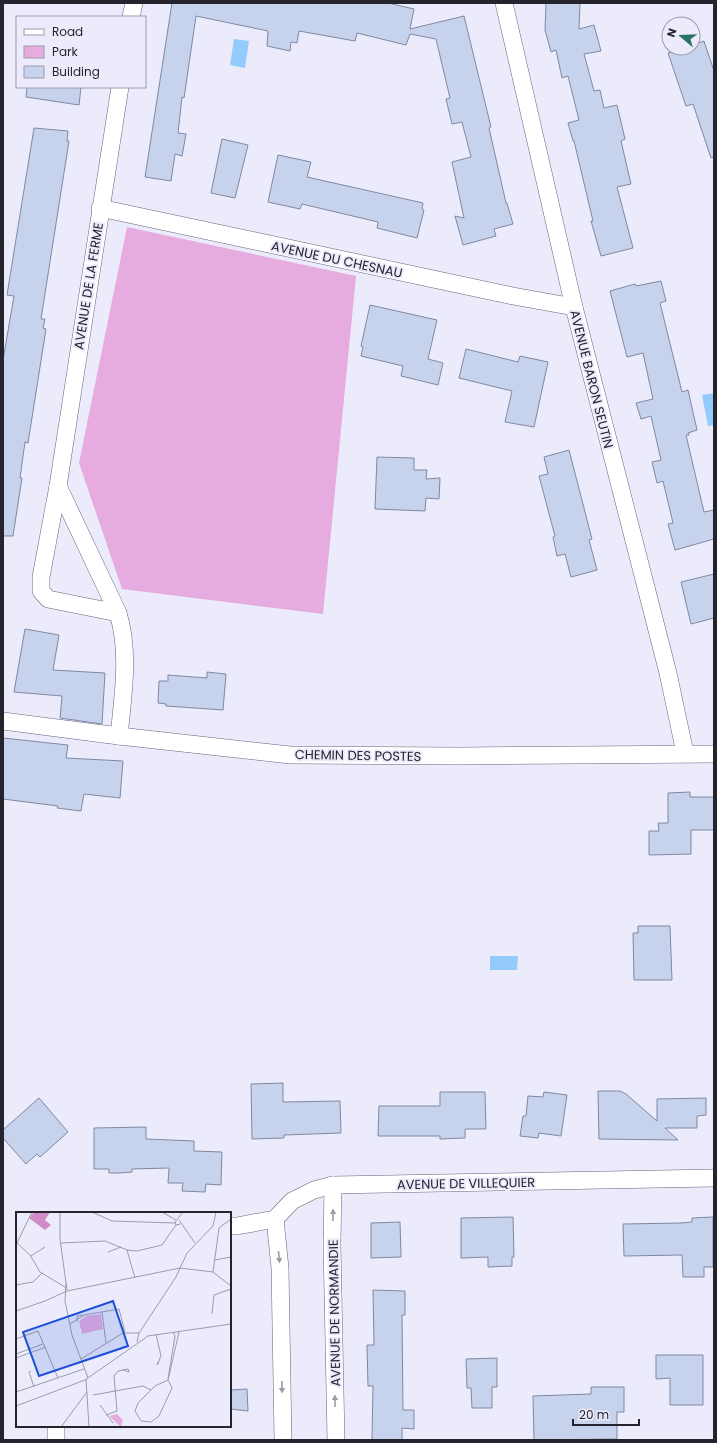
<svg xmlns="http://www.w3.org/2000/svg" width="717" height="1443" font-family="Poppins,sans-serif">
  <rect width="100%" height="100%" fill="#ecebfc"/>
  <polygon fill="#e7acdf" points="127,227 356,276 323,614 122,589 79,463"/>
  <g fill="#93cbfc">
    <polygon points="234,39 249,41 245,68 230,65"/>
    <polygon points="714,393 714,425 708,426 702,395"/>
    <polygon points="490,956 518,956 517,970 490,970"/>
  </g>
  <g fill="#c7d2ed" stroke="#7f89a2">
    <polygon points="172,3 388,3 414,9 410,29 464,16 491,127 489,128 506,203 507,203 513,224 494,229 496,236 463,245 455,216 464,218 452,162 471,157 462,122 452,124 446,99 450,98 436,39 410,34 406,45 357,33 355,41 299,31 297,43 291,42 290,51 267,46 268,31 196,16 184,98 182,97 178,133 186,134 182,156 175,154 171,181 145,177"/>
    <polygon points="546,3 580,3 579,29 594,25 601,51 584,54 594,91 600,90 604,108 617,105 625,139 621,141 631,184 617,187 633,248 601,256 591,221 593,221 574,141 573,141 568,123 579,120 568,76 562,78 556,50 551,52 545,30"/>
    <polygon points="704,41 714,71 714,157 711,158 693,104 686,106 668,53 684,48 693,48 693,45"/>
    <polygon points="27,87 81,87 79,105 26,97"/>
    <polygon points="34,128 68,131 67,141 69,141 41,319 45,319 43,328 46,329 28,443 25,442 20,478 22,478 13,536 3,536 3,360 14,296 7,295"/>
    <polygon points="222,139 248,145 235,198 211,193"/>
    <polygon points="278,155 311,162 307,177 423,203 422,209 424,210 417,238 377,228 378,222 302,204 300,209 268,202"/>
    <polygon points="661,281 666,301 660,303 682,392 688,390 697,430 688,433 689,435 686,435 704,512 714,510 714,539 675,550 668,524 673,523 663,481 657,483 652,462 661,460 651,416 641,419 636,403 653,399 643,353 627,357 610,291 635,284 636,286"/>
    <polygon points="370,305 437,320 428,359 443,363 438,385 401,376 403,366 361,356 363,347 361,346"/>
    <polygon points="466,349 518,362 520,356 548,362 534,427 505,422 512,391 459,378"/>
    <polygon points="569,450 592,539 589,540 597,570 571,577 565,554 557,556 553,537 555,536 539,476 548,474 544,457"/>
    <polygon points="377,457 414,458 414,470 427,470 426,479 440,478 439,499 426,498 425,511 375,509"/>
    <polygon points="714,574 714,618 691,624 681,582"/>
    <polygon points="25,629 59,635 53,670 105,673 102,724 60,718 62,696 14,692"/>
    <polygon points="207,672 226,674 223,710 166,706 166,704 158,703 159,681 168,681 168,675 207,678"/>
    <polygon points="3,738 68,745 66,758 123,761 120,798 84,794 81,811 57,808 58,806 3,799"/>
    <polygon points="690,792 690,797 714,797 714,830 691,830 691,854 649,855 649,831 659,831 658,823 668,823 668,793"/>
    <polygon points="638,926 670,926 672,980 634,980 633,933 638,933"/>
    <polygon points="283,1083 283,1102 340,1101 341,1133 284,1135 284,1138 252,1139 251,1084"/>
    <polygon points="598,1091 620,1091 626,1094 657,1121 657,1099 706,1098 706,1115 697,1116 697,1128 665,1128 678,1140 599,1139"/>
    <polygon points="440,1092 485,1092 486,1129 465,1129 465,1138 440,1139 440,1136 378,1136 379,1106 440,1106"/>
    <polygon points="544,1092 567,1095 561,1136 539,1133 538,1138 520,1136 523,1116 526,1116 528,1096 543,1097"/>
    <polygon points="39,1098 68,1132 40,1157 37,1154 26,1164 3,1138 3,1130"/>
    <polygon points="146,1127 146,1139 194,1141 194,1151 222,1152 221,1185 206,1184 205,1192 182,1191 183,1183 168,1183 169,1168 132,1169 132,1172 120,1173 109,1173 109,1169 94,1169 94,1128"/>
    <polygon points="513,1217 514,1257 512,1257 512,1266 488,1267 488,1257 461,1258 461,1218"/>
    <polygon points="713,1217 713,1267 704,1267 704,1277 683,1277 682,1255 624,1256 623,1224 681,1223 692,1222 692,1218"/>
    <polygon points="400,1222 401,1257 371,1258 371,1223"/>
    <polygon points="373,1290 405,1291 405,1315 402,1315 403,1410 414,1410 414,1429 402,1428 402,1440 372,1440 373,1386 368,1386 367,1345 374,1345"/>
    <polygon points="656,1355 703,1355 703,1405 670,1405 670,1378 656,1379"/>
    <polygon points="497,1358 497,1387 492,1387 492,1408 472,1408 471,1388 467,1388 466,1359"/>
    <polygon points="591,1387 624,1387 624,1412 617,1412 617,1439 534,1440 533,1396 591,1394"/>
    <polygon points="247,1389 248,1411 230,1409 230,1390"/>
  </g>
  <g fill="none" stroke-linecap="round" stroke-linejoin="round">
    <defs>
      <g id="minor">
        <polyline points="504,3 574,307 668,673 685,753"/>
        <polyline points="131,17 134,3"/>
        <polyline points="100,208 513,296 574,307"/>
        <polyline points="58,486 41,577 41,591 48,599 118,613"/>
        <polyline points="3,721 119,736 290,755 459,756 714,754"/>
        <path d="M119,736C123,695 130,652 118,613L58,486L120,87"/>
        <polyline points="333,1185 332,1244 336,1440"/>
        <polyline points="275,1219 280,1268 283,1440"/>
        <polyline points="230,1226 237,1226 275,1219 292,1201 314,1190 333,1185 714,1178"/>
        <polyline points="56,1426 56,1440"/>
      </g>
    </defs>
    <use href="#minor" stroke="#66647c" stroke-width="18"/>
    <use href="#minor" stroke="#fff" stroke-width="17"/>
  </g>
  <defs><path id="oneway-solid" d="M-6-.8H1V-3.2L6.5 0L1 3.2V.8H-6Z"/></defs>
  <g fill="#9c9ca1">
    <use href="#oneway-solid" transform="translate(333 1215) rotate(-89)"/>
    <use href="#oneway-solid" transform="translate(279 1257) rotate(85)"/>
    <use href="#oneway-solid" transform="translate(282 1387) rotate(89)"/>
    <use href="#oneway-solid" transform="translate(335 1401) rotate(-91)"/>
  </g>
  <g text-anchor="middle" stroke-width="4" stroke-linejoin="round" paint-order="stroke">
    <g font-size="13" fill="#24232e" stroke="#ecebfc">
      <text transform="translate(337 259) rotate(12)" y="5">AVENUE DU CHESNAU</text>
      <text transform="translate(88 286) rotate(-81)" y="5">AVENUE DE LA FERME</text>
      <text transform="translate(592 379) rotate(76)" y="5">AVENUE BARON SEUTIN</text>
      <text transform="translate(358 755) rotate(1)" y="5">CHEMIN DES POSTES</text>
      <text transform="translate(466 1183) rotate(-1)" y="5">AVENUE DE VILLEQUIER</text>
      <text transform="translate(334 1313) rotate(-91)" y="5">AVENUE DE NORMANDIE</text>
    </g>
  </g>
  <g transform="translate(16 1212)">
    <rect width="215" height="215" fill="#ecebfc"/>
    <path d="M85,102L87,117L66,122L63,109L70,104ZM101,202L107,208L105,215L93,204Z" fill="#e7acdf"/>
    <path d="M18,0H34L29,8L35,13L29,18L13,6Z" fill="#d08cc7"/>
    <path fill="none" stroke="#9c9baa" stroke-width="1" d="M44,0V27L51,78M76,0L96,9L159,11M146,0L160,8M163,8L179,31M164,12L160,13L159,10L167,0M1,31L14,43L24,60L49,75M45,31L89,29L111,38L121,39L146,33L160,13M0,33L16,0M111,38L119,66M92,40L105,35M15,44L29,35M199,48L215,45M197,60L203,16L215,7M50,72L49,89L56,123L72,166M0,73L17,70L26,61M0,99L29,89L51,79L164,56L197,60L215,74M86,100L90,131M196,102L198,83L215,77M61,110V104L67,103M54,112L68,103L103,97L109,120M140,122L145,144L141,153L143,149M0,127L22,119L42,166M121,130L123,121L160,65L171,41L197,14L200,0M0,142L27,132M0,146L30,135M65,147L107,121H123M15,159L13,160L18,175M70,167L73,215M152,167L159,124L157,120M152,168L156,176L143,204L135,210L125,209L119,199L122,191L139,174ZM152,168L163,120M0,180L68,157M77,183L127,174L135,178M84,193L97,211M0,194L69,168L132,124L215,112M90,203L101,199L98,164L102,159L112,157L113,160L107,158M45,215L71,180"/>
    <path fill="#1d4ed8" fill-opacity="0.15" stroke="#1d4ed8" stroke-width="2" d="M97,89L112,134L23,164L7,120Z"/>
    <rect width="215" height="215" fill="none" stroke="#24232e" stroke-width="2"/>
  </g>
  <rect width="717" height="1443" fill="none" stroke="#24232e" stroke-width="8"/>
  <rect x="16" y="16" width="130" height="72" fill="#ecebfc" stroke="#9c9baa"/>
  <rect x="24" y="29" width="20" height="6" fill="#ffffff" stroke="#9c9baa"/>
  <text x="52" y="36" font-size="12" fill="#24232e">Road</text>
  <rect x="24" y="46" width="20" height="12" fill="#e7acdf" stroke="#9c9baa"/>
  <text x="52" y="56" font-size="12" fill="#24232e">Park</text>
  <rect x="24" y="66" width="20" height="12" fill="#c7d2ed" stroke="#9c9baa"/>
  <text x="52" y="76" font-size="12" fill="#24232e">Building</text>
  <g transform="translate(681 36) rotate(289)"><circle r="19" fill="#ecebfc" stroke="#9c9baa"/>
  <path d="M0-3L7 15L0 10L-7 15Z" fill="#2d7267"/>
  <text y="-6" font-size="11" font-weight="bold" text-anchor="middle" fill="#24232e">N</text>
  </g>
  <path d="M573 1419v6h66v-6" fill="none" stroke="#24232e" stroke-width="2"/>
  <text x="579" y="1419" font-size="12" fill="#24232e" stroke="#ecebfc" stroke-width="3" paint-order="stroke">20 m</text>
</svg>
